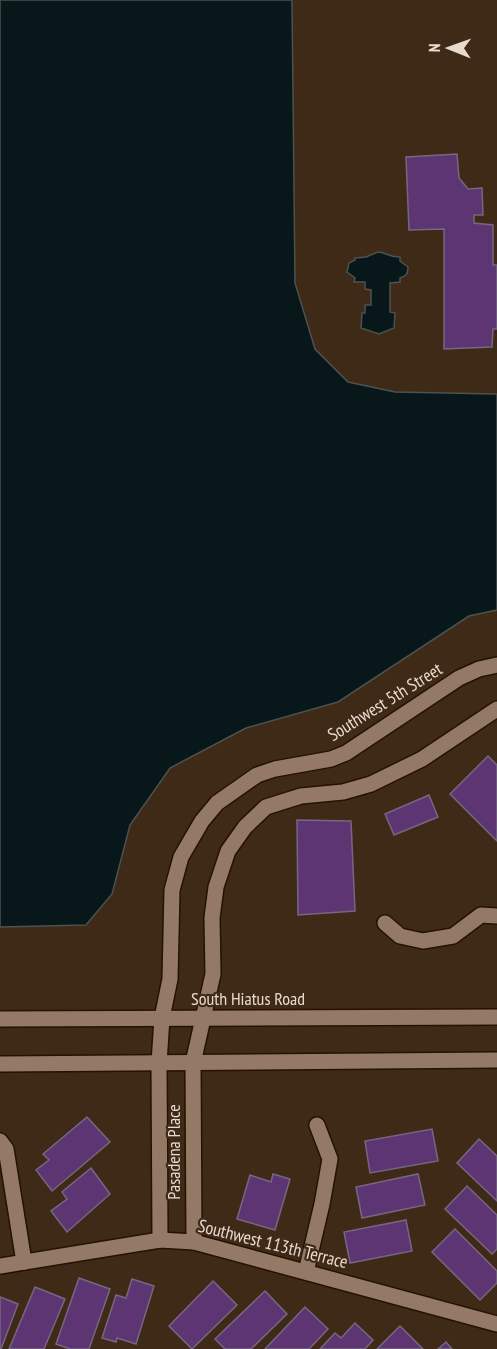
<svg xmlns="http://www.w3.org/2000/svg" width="497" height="1349" font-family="'PT Sans Narrow',sans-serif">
  <rect width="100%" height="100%" fill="#3f2a18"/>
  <g fill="#08171a" stroke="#4c5250" stroke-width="1.5">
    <polygon points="0,0 292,0 295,283 315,349 348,382 395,392 497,394 497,610 469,616 338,702 246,728 170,768 130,825 112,894 86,925 0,927"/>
    <path d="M378,252C388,253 388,257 400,257V261L408,267C408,274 406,276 400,278V282L390,283V312L395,313L394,328L379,334L361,328L362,313H365V305H371V290L365,289V282H354L355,278L347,272L349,263L355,260V258L366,257Z"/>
  </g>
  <g fill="#5d3573" stroke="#766780" stroke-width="1.5">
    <polygon points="457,154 459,178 468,189 482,188 483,215 474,215 474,223 493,225 493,265 497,265 497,329 493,329 492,347 444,349 444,229 409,230 406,157"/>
    <polygon points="488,756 497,765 497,841 450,794"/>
    <polygon points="429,795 438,817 394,835 385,814"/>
    <polygon points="297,820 351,821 355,911 298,915"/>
    <polygon points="87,1117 110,1142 52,1191 36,1170 49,1160 43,1154"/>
    <polygon points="432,1129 438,1161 370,1173 365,1141"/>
    <polygon points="479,1139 497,1156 497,1201 457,1163"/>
    <polygon points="91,1168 110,1194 67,1232 51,1211 67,1199 62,1192"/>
    <polygon points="273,1174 290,1179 275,1230 237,1219 250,1175 271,1182"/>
    <polygon points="418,1174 425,1205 362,1218 356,1187"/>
    <polygon points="467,1186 497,1215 497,1249 492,1254 445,1209"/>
    <polygon points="406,1220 412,1251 350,1263 344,1232"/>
    <polygon points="455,1229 497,1271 497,1283 480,1300 432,1252"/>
    <polygon points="79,1278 110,1289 89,1349 70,1349 56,1344"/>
    <polygon points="132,1279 154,1286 136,1344 117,1338 116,1342 102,1338 116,1295 126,1298"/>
    <polygon points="213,1281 237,1305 192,1349 169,1326"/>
    <polygon points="35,1287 65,1299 44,1349 9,1349"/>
    <polygon points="265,1291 287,1314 251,1349 225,1349 215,1339"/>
    <polygon points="0,1297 18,1304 1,1349 0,1349"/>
    <polygon points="305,1307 328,1329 309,1349 265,1349"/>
    <polygon points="355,1323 373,1340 365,1349 320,1349 335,1333 341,1338"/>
    <polygon points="400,1326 423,1349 377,1349"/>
    <polygon points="446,1342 452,1349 438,1349"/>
  </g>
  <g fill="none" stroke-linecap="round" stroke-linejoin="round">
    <defs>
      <g id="street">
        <polyline points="385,923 400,936 423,941 453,936 481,915 497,916"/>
        <polyline points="0,1141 6,1149 24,1262"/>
        <polyline points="160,1240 159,1063 162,1018 170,979 172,890 181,857 202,821 217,803 257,775 275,769 331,759 346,753 459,678 479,669 497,665"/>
        <polyline points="194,1242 193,1063 213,974 212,918 216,887 228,851 245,827 266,807 301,796 343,792 371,784 422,759 497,709"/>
        <polyline points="0,1266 160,1240 194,1242 497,1324"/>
        <polyline points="306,1272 322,1204 330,1159 317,1125"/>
      </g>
      <g id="secondary">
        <polyline points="0,1019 497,1017"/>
        <polyline points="0,1064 497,1060"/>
      </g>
    </defs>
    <use href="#street" stroke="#251202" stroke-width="18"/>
    <use href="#secondary" stroke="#251202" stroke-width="18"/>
    <use href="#street" stroke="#947a66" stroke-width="15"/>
    <use href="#secondary" stroke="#947a66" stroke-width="15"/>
  </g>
  <g text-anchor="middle" stroke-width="4.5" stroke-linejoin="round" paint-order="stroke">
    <g font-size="18" fill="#e9dacf" stroke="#3f2a18">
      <text transform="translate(385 702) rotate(-32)" y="6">Southwest 5th Street</text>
      <text x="248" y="1005">South Hiatus Road</text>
      <text transform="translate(174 1152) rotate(-90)" y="6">Pasadena Place</text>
      <text transform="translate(273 1244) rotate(14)" y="6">Southwest 113th Terrace</text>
    </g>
  </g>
  <g transform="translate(449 48) rotate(271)" stroke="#3f2a18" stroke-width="4.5" paint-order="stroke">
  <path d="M0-4.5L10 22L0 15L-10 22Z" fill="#e9dacf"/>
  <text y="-9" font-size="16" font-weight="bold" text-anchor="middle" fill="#e9dacf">N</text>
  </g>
</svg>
